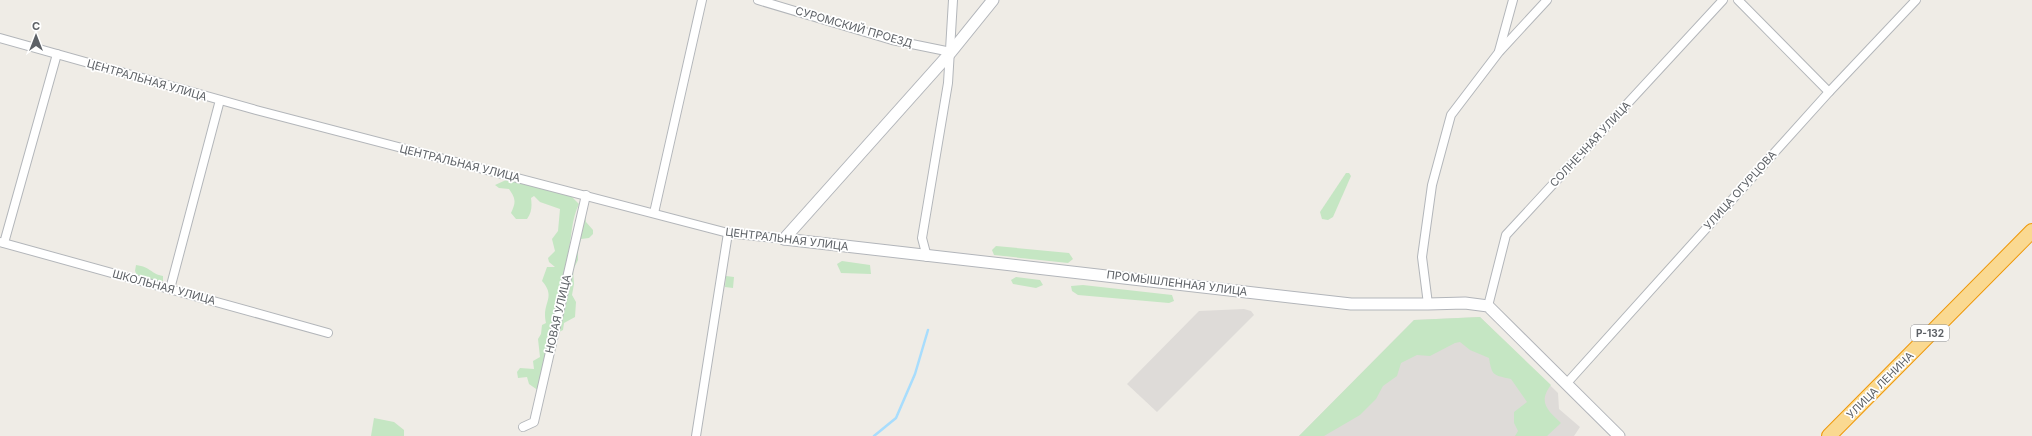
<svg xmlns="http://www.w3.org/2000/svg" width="2032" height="436" font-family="Inter,sans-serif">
  <rect width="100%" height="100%" fill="#efece6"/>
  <g fill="#dedbd8">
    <polygon points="1244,309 1251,311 1254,315 1157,412 1127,384 1199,311"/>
    <polygon points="1480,317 1558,393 1559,409 1580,427 1574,436 1299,436 1414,320"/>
  </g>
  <g fill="#c5e6c3">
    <polygon points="1346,173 1349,173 1351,176 1333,217 1328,220 1322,219 1320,212"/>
    <path d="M506,180L570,195L579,204C571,220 572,237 568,254C558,300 545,345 539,391L529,384L527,377L518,378L517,372L520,368L534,369L533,361L540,357L538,339L541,334L542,325L546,323C541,302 557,298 542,281L547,267H555L549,262L548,258L555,251L552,239L558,231L560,209L540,202L534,196L531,198C532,206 532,212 527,219H516L511,213C516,202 516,199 509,189L499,188L495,185Z"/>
    <polygon points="585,213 586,222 593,230 593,234 589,238 581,239 578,251 578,260 573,270 574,284 572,295 576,302 575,317 564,323 563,330 559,332 557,331"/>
    <polygon points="996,246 1069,253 1073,259 1068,263 994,255 992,250"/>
    <polygon points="842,261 870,265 871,274 841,273 837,264"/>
    <path d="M136,265C151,267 151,274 163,276V281L151,282L139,280L135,271Z"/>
    <polygon points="726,276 734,277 733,288 725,287"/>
    <polygon points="1016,277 1040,280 1043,285 1036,288 1013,284 1011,280"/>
    <polygon points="1083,285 1172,295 1174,301 1169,303 1078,295 1072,291 1071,286"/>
    <path d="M1480,317L1551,385C1537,403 1549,411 1561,423L1547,436H1515L1518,431L1514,423V412L1527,402L1511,379C1493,375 1492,376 1489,358L1470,350L1460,342L1455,343L1430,356L1417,355L1401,363L1397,376L1383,386L1376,399L1360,415L1324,436H1299L1414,320Z"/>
    <polygon points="374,418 394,422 404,430 404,436 371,436"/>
  </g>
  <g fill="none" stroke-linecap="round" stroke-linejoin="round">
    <polyline stroke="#a8ddfd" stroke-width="2.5" points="874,436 896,418 915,374 928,330"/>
    <defs>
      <g id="street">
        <polyline points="758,0 892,40 951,52"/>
        <polyline points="1738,0 1829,92"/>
        <polyline points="0,38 256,110 728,233 784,239"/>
        <polyline points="1499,51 1513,0"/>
        <polyline points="654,213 702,0"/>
        <polyline points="0,242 328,333"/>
        <polyline points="4,243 57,54"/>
        <polyline points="927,257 922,238 948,83 953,0"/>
        <polyline points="170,289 220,100"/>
        <polyline points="1428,304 1422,257 1432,185 1451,115 1499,52 1547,0"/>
        <polyline points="1488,306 1506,235 1723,0"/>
        <polyline points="1567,383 1829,92 1916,0"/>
        <polyline points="523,427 534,422 586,195"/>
        <polyline points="696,436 728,233"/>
      </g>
      <g id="secondary">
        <polyline points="784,239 1351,304 1428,304 1465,303 1488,306 1619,436"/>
        <polyline points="784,239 951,52 993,0"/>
      </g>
      <polyline id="highway" points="1829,436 2032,231"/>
    </defs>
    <use href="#street" stroke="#b3b6ba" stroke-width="10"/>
    <use href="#secondary" stroke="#b2b5ba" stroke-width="13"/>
    <use href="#highway" stroke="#ef9706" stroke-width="16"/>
    <use href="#street" stroke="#fff" stroke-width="8"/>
    <use href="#secondary" stroke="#fff" stroke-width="11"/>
    <use href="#highway" stroke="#fad991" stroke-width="14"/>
  </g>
  <g text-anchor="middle" stroke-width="3.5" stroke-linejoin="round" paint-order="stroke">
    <rect fill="#fff" stroke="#8e9094" stroke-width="1" x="1911" y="325" width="38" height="16" rx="3"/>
    <g font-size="10" font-weight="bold" fill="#5d6166">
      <text x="1930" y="337">Р-132</text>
    </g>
    <g font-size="11" fill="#5d6166" stroke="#fff">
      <text transform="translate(854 27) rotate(16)" y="4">СУРОМСКИЙ ПРОЕЗД</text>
      <text transform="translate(147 80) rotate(16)" y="4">ЦЕНТРАЛЬНАЯ УЛИЦА</text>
      <text transform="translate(1590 144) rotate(-47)" y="4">СОЛНЕЧНАЯ УЛИЦА</text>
      <text transform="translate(460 163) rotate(14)" y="4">ЦЕНТРАЛЬНАЯ УЛИЦА</text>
      <text transform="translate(1740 190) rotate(-48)" y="4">УЛИЦА ОГУРЦОВА</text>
      <text transform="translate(787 239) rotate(7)" y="4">ЦЕНТРАЛЬНАЯ УЛИЦА</text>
      <text transform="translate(1177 283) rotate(7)" y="4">ПРОМЫШЛЕННАЯ УЛИЦА</text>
      <text transform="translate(164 287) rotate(15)" y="4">ШКОЛЬНАЯ УЛИЦА</text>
      <text transform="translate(558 314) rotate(-77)" y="4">НОВАЯ УЛИЦА</text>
      <text transform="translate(1880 385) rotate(-45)" y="4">УЛИЦА ЛЕНИНА</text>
    </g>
  </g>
  <g transform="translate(36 36)" stroke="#ffffff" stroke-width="3" paint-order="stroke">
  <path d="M0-3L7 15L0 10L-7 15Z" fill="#5d6166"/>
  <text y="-6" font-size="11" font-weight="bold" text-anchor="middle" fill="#5d6166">С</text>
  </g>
</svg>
